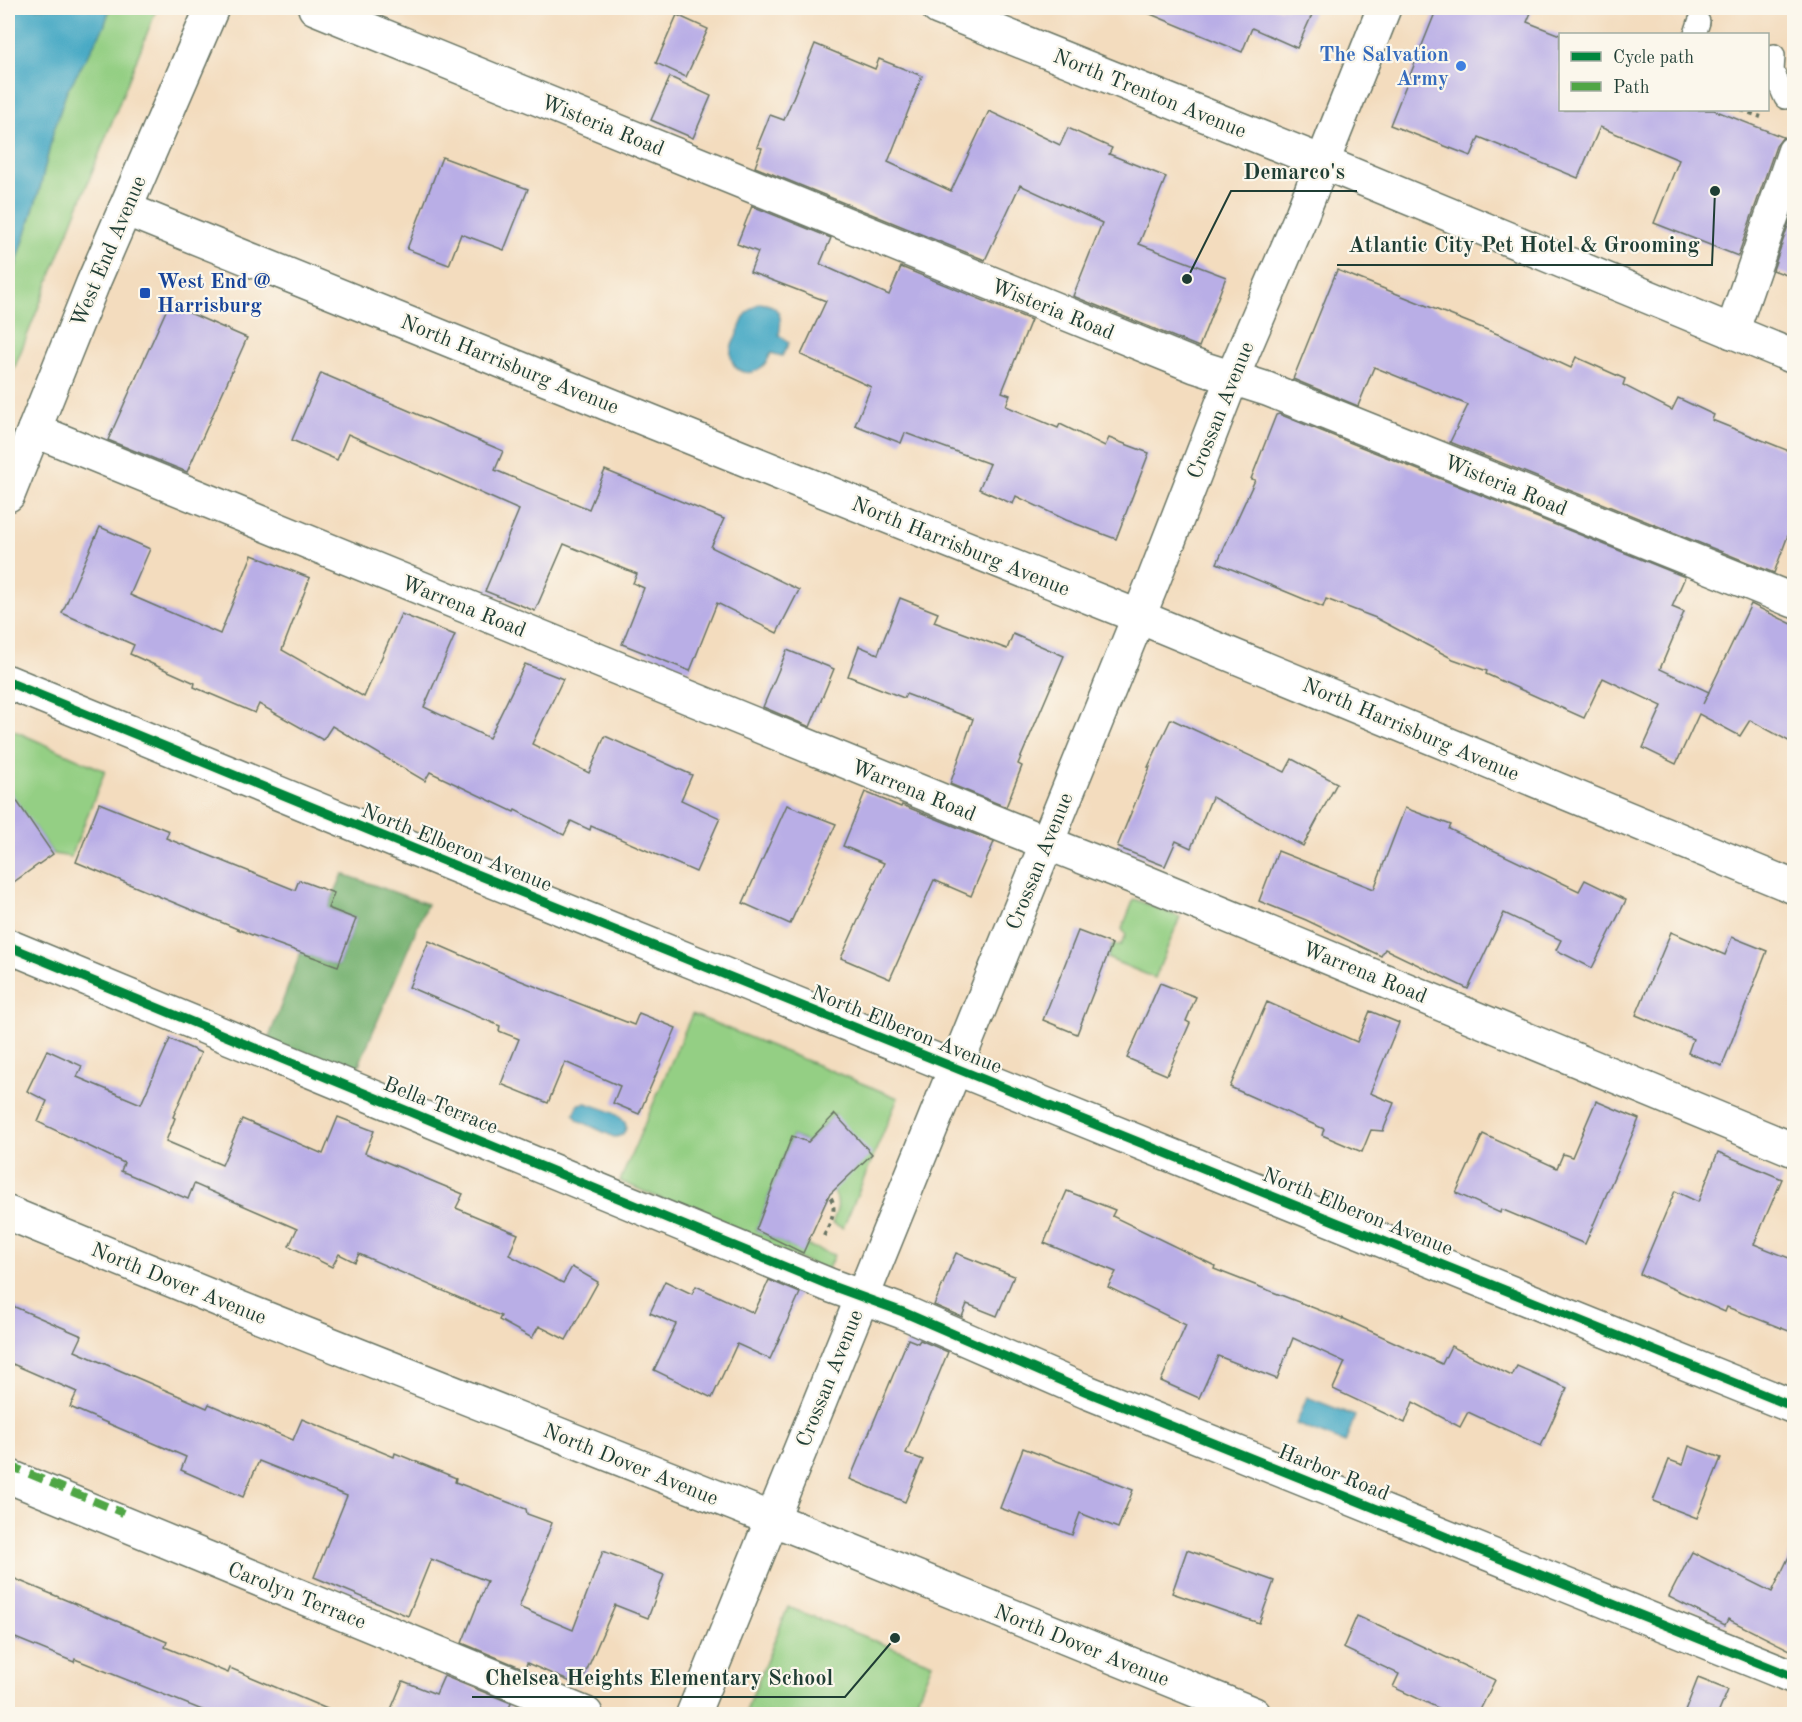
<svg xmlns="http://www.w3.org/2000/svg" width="1802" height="1722" font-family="'Old Standard TT',serif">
  <rect width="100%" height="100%" fill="#fbf7ec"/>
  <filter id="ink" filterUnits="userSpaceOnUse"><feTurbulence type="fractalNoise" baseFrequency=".0167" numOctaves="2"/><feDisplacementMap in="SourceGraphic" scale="12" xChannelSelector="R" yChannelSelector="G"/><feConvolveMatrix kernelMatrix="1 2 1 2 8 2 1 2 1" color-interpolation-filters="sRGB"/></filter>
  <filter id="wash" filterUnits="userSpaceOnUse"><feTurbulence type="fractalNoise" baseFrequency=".008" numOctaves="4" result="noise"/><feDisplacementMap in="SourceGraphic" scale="24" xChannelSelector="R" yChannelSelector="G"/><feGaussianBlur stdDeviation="1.35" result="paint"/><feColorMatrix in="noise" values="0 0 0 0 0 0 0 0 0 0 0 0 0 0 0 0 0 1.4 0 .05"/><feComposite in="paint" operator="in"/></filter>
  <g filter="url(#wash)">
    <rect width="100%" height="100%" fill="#f3dcbe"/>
    <g fill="#94cf84" stroke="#5a865c" stroke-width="1.5">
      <polygon points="110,8 157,8 8,384 8,291 40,188 53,133 66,93 104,27"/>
      <polygon points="8,728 105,771 71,857 53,854 8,790"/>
      <polygon points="1134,899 1180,917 1155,978 1107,958 1113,944 1120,946 1126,935 1122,929"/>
      <path d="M692,1014L898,1098L843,1228L832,1223C837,1212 841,1202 833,1191L835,1114L808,1142L792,1136L756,1230L802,1252L806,1245L834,1255L827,1271L620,1181Z"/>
      <polygon points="788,1607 932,1663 911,1714 745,1714"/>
    </g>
    <polygon fill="#77b272" stroke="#4b7853" stroke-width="1.5" points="343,874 427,904 355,1074 267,1043 301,952 338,966 356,919 328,908"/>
    <g fill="#45a8c4" stroke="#32727c" stroke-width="1.5">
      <polygon points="8,8 110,8 104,27 66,93 53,133 40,188 8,291"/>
      <path d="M759,303C780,304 783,317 779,335L789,343L782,356L771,353C760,382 728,377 731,349C732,344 736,337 738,332C744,316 745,313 759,303Z"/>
      <path d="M586,1103C597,1107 615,1111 623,1120C630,1128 623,1137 614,1137L578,1120L574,1114L579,1104Z"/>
      <polygon points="1307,1397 1355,1416 1345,1443 1296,1424"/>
    </g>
    <g id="blocks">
      <g fill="#b9aee6">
        <polygon points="1136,8 1315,8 1297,48 1252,28 1242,52"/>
        <polygon points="1437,8 1533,8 1527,22 1560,35 1560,110 1714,110 1783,137 1776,146 1738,256 1654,223 1679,160 1600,127 1578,178 1479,137 1471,156 1390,125"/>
        <polygon points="677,15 708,29 686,77 656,63"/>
        <polygon points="815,44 875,69 879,59 922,76 888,162 951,191 989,111 1060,145 1068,128 1112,148 1109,154 1166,177 1139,244 1226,277 1199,347 1073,296 1102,223 1020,185 985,260 755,167 762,148 757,147 770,115 784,120"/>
        <polygon points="670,77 711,96 693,138 651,120"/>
        <polygon points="442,157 528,189 504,250 461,234 449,265 407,249"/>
        <polygon points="752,206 831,238 820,264 889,295 901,267 1031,320 1002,392 1010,395 1006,406 1058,428 1060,424 1105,446 1109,438 1149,453 1116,539 1066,520 1016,496 1013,504 979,489 990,464 905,433 901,443 855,425 871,387 801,355 826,301 750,272 758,252 737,244"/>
        <polygon points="1794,208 1794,278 1773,270"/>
        <polygon points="1337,270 1500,335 1571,368 1576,357 1625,379 1623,385 1672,410 1678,398 1714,415 1712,420 1794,453 1794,519 1774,573 1450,442 1468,405 1374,367 1358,406 1293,379"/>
        <polygon points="169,304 247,338 187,472 108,440"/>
        <polygon points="321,373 503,451 495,470 589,509 605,470 724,519 711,547 799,590 777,633 717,603 690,671 622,644 644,588 633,583 637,574 564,544 535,611 485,591 519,510 348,434 337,460 292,440"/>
        <polygon points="1279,414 1685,577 1672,607 1684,612 1660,669 1709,692 1703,704 1751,604 1794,625 1794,744 1750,720 1740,736 1699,714 1676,764 1643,748 1662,706 1603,678 1584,718 1486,674 1487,671 1453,659 1376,618 1326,599 1323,607 1217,563 1255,480 1251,479 1276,415"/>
        <polygon points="100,527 150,549 130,595 220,634 252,555 310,578 282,650 364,697 401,614 455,635 424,707 489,738 525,664 563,679 532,744 589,773 605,736 692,775 681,800 720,818 696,872 591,826 590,830 571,821 564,835 515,810 514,812 430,772 425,781 332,726 323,740 259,704 255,713 194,687 195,683 130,654 134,645 62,613"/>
        <polygon points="900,598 938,613 934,622 1007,649 1013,634 1064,656 1018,764 1022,766 1006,807 950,784 973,719 906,694 904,698 848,676 859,646 878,654"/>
        <polygon points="787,650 834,669 810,727 763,707"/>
        <polygon points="1171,719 1285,772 1292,759 1337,783 1303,846 1212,797 1191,848 1176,841 1165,866 1117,847 1150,767 1148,767"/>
        <polygon points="8,788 53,854 8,886"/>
        <polygon points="865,792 901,807 902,805 994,842 971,896 934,880 890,979 841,958 884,863 843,846"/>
        <polygon points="99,803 169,831 166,838 295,890 299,880 334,893 328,908 356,919 338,966 252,935 76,862"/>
        <polygon points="787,805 836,824 790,924 743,903"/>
        <polygon points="1405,808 1451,825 1449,829 1579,891 1585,880 1626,900 1592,968 1556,950 1561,940 1504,913 1468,989 1385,949 1381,956 1306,920 1259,901 1278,851 1374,889"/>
        <polygon points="1078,931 1112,944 1077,1034 1043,1020"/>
        <polygon points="1671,932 1725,955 1732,937 1767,951 1722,1066 1688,1053 1693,1039 1636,1015"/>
        <polygon points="429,941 519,980 634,1025 639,1013 676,1028 639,1114 613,1103 620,1086 565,1062 548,1103 501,1084 519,1039 499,1031 500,1026 409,987"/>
        <polygon points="1160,983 1196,997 1186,1021 1190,1023 1167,1075 1127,1058"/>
        <polygon points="1267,1002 1357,1042 1370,1011 1399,1023 1370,1093 1394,1103 1383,1131 1371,1130 1362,1152 1322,1135 1324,1129 1230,1087"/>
        <polygon points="170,1039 201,1053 173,1117 175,1118 166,1141 222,1165 242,1119 323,1154 338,1117 374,1131 365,1153 463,1194 456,1208 518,1234 509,1255 563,1283 572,1267 598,1282 566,1340 539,1326 532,1338 499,1320 501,1316 359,1254 355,1262 339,1254 332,1267 289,1246 297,1229 194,1184 188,1199 121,1171 124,1163 38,1122 47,1101 27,1091 47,1050 82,1066 77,1077 141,1104"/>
        <polygon points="1596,1101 1639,1119 1585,1244 1501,1209 1500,1213 1456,1193 1483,1134 1557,1168 1563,1154 1572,1157"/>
        <polygon points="835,1114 872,1154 829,1195 803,1253 756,1230 792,1136 808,1142"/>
        <polygon points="1718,1152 1782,1179 1754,1244 1794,1260 1794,1333 1727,1307 1725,1312 1640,1274 1675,1191 1698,1202"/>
        <polygon points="1067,1191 1115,1210 1112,1216 1215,1266 1214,1269 1342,1319 1342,1318 1442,1364 1451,1346 1512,1376 1517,1366 1567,1388 1541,1446 1468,1412 1460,1427 1413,1402 1405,1423 1333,1389 1345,1362 1293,1338 1277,1379 1218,1356 1199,1398 1161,1381 1186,1325 1108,1287 1116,1272 1044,1243"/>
        <polygon points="956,1253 1014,1276 997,1316 967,1304 962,1317 934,1305"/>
        <polygon points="769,1280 800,1293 770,1359 737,1344 712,1398 654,1370 676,1324 650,1313 665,1281 692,1294 696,1286 754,1313"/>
        <polygon points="8,1304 82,1336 75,1351 207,1408 209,1404 293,1440 302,1419 394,1457 395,1453 456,1478 455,1482 526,1509 527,1514 552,1523 519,1607 573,1630 603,1551 664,1575 648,1618 615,1605 580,1686 527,1663 525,1669 462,1643 487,1581 431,1559 408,1616 314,1577 347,1496 259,1461 243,1497 181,1470 186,1457 70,1407 77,1392 8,1362"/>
        <polygon points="908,1339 918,1343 920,1340 948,1352 906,1453 923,1460 905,1502 850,1479"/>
        <polygon points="1689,1446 1721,1458 1697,1518 1653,1501 1669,1460 1683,1465"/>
        <polygon points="1023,1448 1133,1490 1118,1528 1080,1513 1072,1535 1000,1508"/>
        <polygon points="1794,1546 1794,1652 1728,1619 1725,1625 1669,1597 1692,1552 1772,1592"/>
        <polygon points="1187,1550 1274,1581 1259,1623 1172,1593"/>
        <polygon points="8,1576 167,1642 165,1647 228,1673 230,1668 339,1714 212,1714 75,1659 74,1662 8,1635"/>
        <polygon points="1357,1616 1495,1680 1478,1714 1451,1714 1393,1687 1399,1674 1343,1648"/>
        <polygon points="444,1676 511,1703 507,1714 389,1714 403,1681 436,1694"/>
        <polygon points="1698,1678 1728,1690 1718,1714 1684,1714"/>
      </g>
    </g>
  </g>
  <g filter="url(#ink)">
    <use href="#blocks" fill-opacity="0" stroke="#697564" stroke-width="1.5"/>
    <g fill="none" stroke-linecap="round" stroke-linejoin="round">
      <defs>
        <g id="service">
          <polyline points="1695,34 1699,22"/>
          <polyline points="1774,55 1773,71 1785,98"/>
        </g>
        <g id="minor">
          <polyline points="315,8 1195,366 1267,389 1794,601"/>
          <polyline points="938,8 1322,162 1794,357"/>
          <polyline points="125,209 784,475 1137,616 1794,887"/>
          <polyline points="1732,332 1794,152"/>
          <polyline points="34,430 1009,828 1141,880 1794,1150"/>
          <polyline points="8,682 451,864 1794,1407"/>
          <polyline points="8,946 829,1285 903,1312 1087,1392 1794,1677"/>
          <polyline points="8,1213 232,1305 810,1534 1254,1714"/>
          <polyline points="8,1476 586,1714"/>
          <polyline points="693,1714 1154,579 1232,378 1302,214 1384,8"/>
        </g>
        <polyline id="secondary" points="8,495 93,283 212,8"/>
      </defs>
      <use href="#service" stroke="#697564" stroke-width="24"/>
      <use href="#minor" stroke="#697564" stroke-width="36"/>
      <use href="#secondary" stroke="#697564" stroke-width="36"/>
      <g stroke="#697564" stroke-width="4" stroke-dasharray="4.5 4.5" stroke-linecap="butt">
        <polyline points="1741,110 1761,117"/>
        <path d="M824,1236C830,1223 839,1208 829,1195"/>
      </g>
      <use href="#service" stroke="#fff" stroke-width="21"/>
      <use href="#minor" stroke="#fff" stroke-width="33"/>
      <use href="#secondary" stroke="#fff" stroke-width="33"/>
      <polyline stroke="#4fa644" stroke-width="8" stroke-dasharray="15 8" stroke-linecap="butt" points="8,1465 123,1513"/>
      <defs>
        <g id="cycleway">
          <polyline points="8,682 451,864 1794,1407"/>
          <polyline points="8,946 829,1285 903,1312 1087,1392 1794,1677"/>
        </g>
      </defs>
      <use href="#cycleway" stroke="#fbf7ec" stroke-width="13"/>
      <use href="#cycleway" stroke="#00873e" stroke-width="9"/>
    </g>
  </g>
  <circle fill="#3f7fe0" stroke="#fbf7ec" stroke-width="2" cx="1461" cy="66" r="6"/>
  <rect fill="#1a4fb4" stroke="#fbf7ec" stroke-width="2" x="139" y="287" width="12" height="12" rx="3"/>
  <g text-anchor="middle" stroke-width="4.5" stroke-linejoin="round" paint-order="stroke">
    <g font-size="21" font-weight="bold" fill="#366cbe" stroke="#fbf7ec" text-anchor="end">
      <text x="1449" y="61">The Salvation<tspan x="1449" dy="24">Army</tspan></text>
    </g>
    <g font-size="21" fill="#1f3d34" stroke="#fbf7ec">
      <text transform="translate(1150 93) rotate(22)" y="7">North Trenton Avenue</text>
      <text transform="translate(603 125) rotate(22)" y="7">Wisteria Road</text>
      <text transform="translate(108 251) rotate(-67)" y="7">West End Avenue</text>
      <text transform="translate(1053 309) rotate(22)" y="7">Wisteria Road</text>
      <text transform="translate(510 364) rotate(22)" y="7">North Harrisburg Avenue</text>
      <text transform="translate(1220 410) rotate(-68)" y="7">Crossan Avenue</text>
      <text transform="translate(1506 485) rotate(22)" y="7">Wisteria Road</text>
      <text transform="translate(961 546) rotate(22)" y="7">North Harrisburg Avenue</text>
      <text transform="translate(464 606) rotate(22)" y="7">Warrena Road</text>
      <text transform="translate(1411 729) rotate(23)" y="7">North Harrisburg Avenue</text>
      <text transform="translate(914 790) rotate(22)" y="7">Warrena Road</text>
      <text transform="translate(457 847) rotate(22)" y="7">North Elberon Avenue</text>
      <text transform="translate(1039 861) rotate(-68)" y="7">Crossan Avenue</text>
      <text transform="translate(1365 972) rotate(22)" y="7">Warrena Road</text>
      <text transform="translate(907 1029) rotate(22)" y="7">North Elberon Avenue</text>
      <text transform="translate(441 1105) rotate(22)" y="7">Bella Terrace</text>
      <text transform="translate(1358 1211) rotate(22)" y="7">North Elberon Avenue</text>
      <text transform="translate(179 1283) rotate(22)" y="7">North Dover Avenue</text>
      <text transform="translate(829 1378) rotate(-68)" y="7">Crossan Avenue</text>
      <text transform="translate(631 1464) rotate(22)" y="7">North Dover Avenue</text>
      <text transform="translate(1334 1472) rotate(22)" y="7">Harbor Road</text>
      <text transform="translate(297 1595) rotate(22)" y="7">Carolyn Terrace</text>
      <text transform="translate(1082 1645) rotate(22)" y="7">North Dover Avenue</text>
    </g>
    <g font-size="21" font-weight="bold" fill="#164399" stroke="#fbf7ec" text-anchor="start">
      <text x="157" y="288">West End @<tspan x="157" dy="24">Harrisburg</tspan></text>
    </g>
  </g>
  <path fill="none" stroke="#1f3d34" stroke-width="2" d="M1187 279L1231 191H1357M1715 191L1712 265H1337M895 1638L845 1697H472"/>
  <g fill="#1f3d34" stroke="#fbf7ec" stroke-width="2">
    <circle cx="1187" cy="279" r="6"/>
    <circle cx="1715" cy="191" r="6"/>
    <circle cx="895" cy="1638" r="6"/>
  </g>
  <g font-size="22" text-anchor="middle" font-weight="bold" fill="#1f3d34" stroke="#fbf7ec" stroke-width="4.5" stroke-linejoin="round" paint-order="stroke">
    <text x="1294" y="179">Demarco's</text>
    <text x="1524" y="252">Atlantic City Pet Hotel &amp; Grooming</text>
    <text x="659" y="1685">Chelsea Heights Elementary School</text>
  </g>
  <rect width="1802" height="1722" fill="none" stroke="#fbf7ec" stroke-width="30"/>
  <rect x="1559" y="33" width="210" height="78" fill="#fbf7ec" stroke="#a3ada2" stroke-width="1.5"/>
  <rect x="1571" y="52" width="30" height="9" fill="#00873e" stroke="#a3ada2" stroke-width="1.5"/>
  <text x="1613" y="63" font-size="18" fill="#1f3d34">Cycle path</text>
  <rect x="1571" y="82" width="30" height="9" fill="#4fa644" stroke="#a3ada2" stroke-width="1.5"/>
  <text x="1613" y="93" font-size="18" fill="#1f3d34">Path</text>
</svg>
